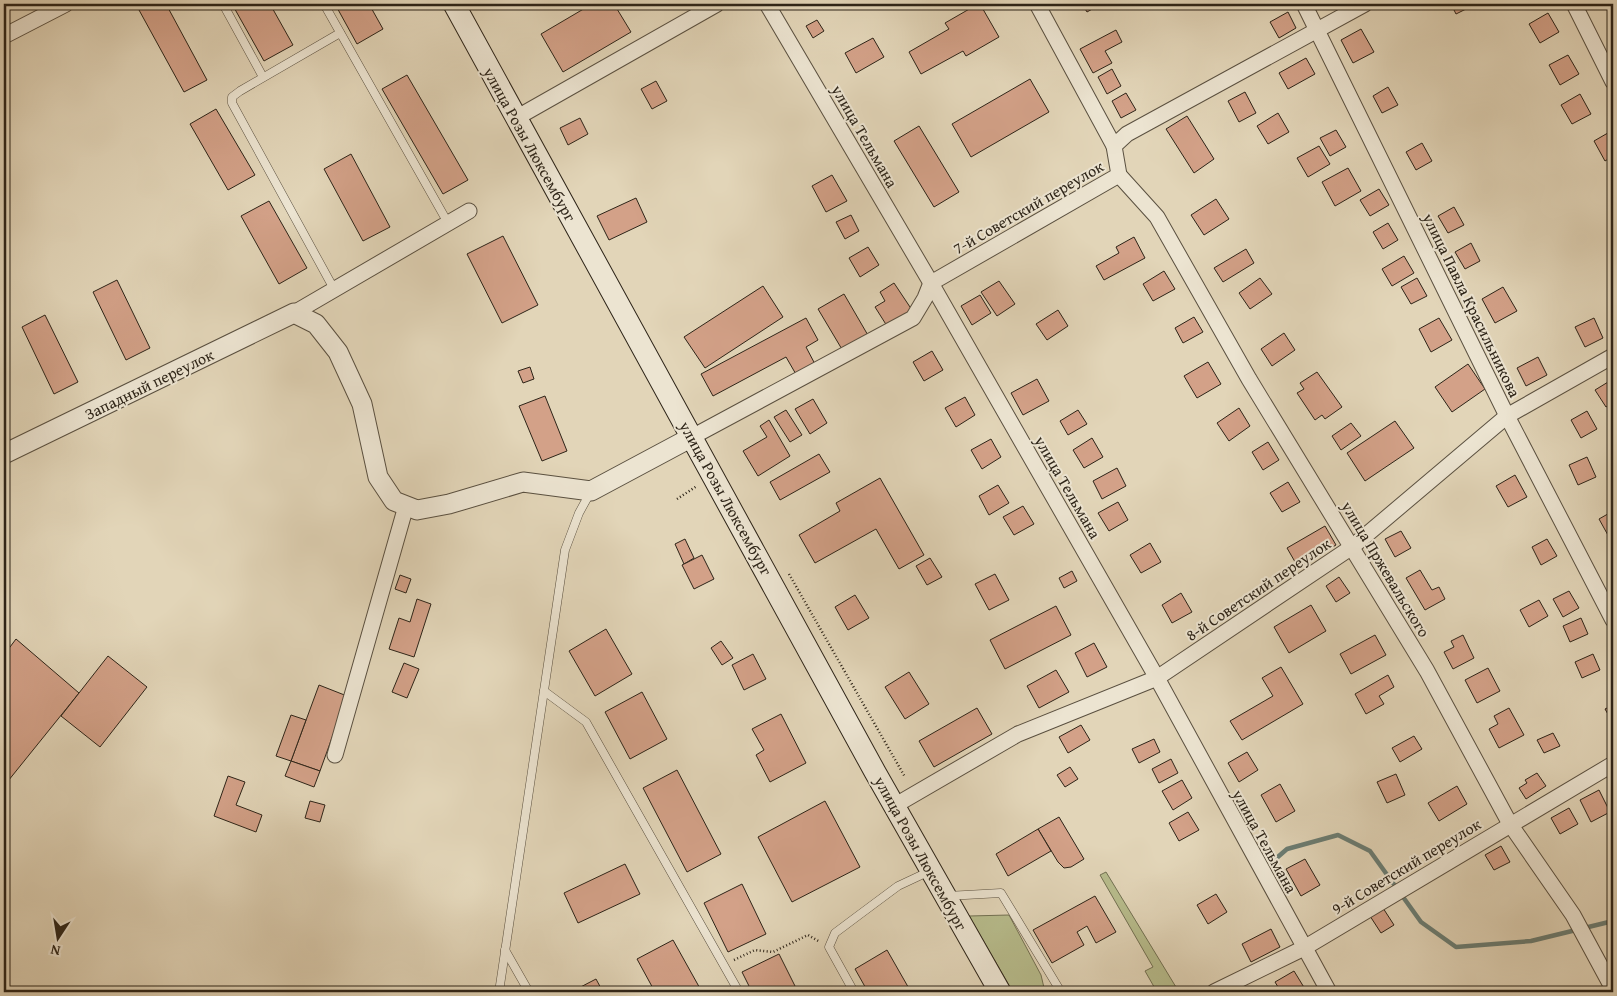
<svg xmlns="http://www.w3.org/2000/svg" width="1617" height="996" font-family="'Gentium Book Plus',serif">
  <rect width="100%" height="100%" fill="#e2d5b8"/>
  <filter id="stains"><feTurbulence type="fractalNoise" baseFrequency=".004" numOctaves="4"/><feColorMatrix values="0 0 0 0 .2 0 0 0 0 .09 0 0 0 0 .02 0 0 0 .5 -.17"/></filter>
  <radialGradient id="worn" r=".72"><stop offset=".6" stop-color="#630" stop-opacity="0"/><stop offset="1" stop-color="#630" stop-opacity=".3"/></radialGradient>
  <g fill="#b7bc8c" stroke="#727052">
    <polygon points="1106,872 1179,992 1157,992 1145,971 1153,967 1100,875"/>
    <polygon points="1009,915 1041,975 1045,992 1013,992 969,916"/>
  </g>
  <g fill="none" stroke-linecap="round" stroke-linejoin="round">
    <polyline stroke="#6b7d73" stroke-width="4.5" points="1272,862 1287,849 1338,835 1370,851 1421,922 1456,947 1531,941 1613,921"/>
  </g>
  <g fill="#d3a188" stroke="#2d2418">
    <polygon points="152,4 166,4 207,80 184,92 139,10"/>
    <polygon points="232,4 270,4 293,45 264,61"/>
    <polygon points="335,4 369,4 383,29 357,44"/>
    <polygon points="592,4 614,4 631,32 563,72 541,34"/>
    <polygon points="978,4 980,4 999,37 966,56 963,51 921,74 909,52 949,29 945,23"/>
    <polygon points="1082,4 1101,4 1087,12"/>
    <polygon points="1451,4 1473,4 1474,5 1456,14"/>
    <polygon points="1288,12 1296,28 1279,38 1270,22"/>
    <polygon points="1548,13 1559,32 1540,43 1529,24"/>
    <polygon points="817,20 824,31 813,38 806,26"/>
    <polygon points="1361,29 1374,52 1353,63 1341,40"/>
    <polygon points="1116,30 1122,42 1105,51 1112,63 1093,73 1080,49"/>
    <polygon points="873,38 884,57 856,73 845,53"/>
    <polygon points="1568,55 1579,74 1560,85 1549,65"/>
    <polygon points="1306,58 1315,74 1288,89 1279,73"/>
    <polygon points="1112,69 1121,86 1107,94 1098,77"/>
    <polygon points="407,75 468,180 443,194 382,89"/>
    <polygon points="1030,79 1049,112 971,157 952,124"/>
    <polygon points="656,81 667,101 652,109 641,89"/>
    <polygon points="1388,87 1398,105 1382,113 1373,96"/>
    <polygon points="1245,92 1256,113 1239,122 1228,101"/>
    <polygon points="1126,93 1136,110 1121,118 1112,101"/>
    <polygon points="1580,94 1591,114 1572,124 1561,105"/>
    <polygon points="216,109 255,175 228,190 190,124"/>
    <polygon points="1278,113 1289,132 1268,144 1257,126"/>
    <polygon points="1187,116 1214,159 1194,173 1166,129"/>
    <polygon points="580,118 588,134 568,145 560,128"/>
    <polygon points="919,126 959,192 934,207 894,141"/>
    <polygon points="1336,130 1346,147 1330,156 1320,138"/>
    <polygon points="1613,130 1613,156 1605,161 1594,141"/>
    <polygon points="1422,143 1432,161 1416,170 1406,152"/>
    <polygon points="1319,146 1330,164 1308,177 1297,158"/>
    <polygon points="351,154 390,227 363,241 324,169"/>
    <polygon points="1348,168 1361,191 1335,206 1322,182"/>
    <polygon points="832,175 847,201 826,212 812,186"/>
    <polygon points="1379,189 1389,205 1370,216 1360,200"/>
    <polygon points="636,198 647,222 609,240 597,216"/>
    <polygon points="1216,199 1229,219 1204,235 1191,215"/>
    <polygon points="269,201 307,268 279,284 241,216"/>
    <polygon points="1454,207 1464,225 1448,233 1438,216"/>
    <polygon points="851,215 859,231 845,239 836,222"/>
    <polygon points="1388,223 1398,240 1383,249 1373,232"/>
    <polygon points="503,236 538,305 502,323 467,254"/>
    <polygon points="1134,237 1145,258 1104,280 1096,266 1119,253 1116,247"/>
    <polygon points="1471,243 1480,261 1465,269 1455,252"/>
    <polygon points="868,247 879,265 860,277 849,258"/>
    <polygon points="1246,249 1254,263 1223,282 1214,268"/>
    <polygon points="1404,256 1414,273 1392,286 1382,269"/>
    <polygon points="1164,271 1175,289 1153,301 1143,284"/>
    <polygon points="1260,278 1272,294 1250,309 1239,293"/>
    <polygon points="1417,278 1427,296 1411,304 1401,287"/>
    <polygon points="117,280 150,348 126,360 93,292"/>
    <polygon points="999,281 1015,304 997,316 981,292"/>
    <polygon points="894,283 912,310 887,326 875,307 885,301 880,292"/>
    <polygon points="763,286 783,317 705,368 684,337"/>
    <polygon points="1503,287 1517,311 1495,323 1482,299"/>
    <polygon points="844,294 869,337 843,351 818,309"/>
    <polygon points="980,295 991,313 972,325 961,306"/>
    <polygon points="1058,310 1068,326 1047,340 1036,324"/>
    <polygon points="45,315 78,382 54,394 22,327"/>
    <polygon points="1194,317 1203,332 1183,343 1175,328"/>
    <polygon points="806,318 818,340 806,347 816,366 797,376 786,357 713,396 701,374"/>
    <polygon points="1439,318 1452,340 1431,352 1419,329"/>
    <polygon points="1594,318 1603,338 1585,347 1575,327"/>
    <polygon points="1284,333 1295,350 1272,366 1261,349"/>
    <polygon points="932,351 943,370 924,381 913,362"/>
    <polygon points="1538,357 1547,375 1526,386 1517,368"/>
    <polygon points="1208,362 1221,384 1197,398 1184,376"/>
    <polygon points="1468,364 1485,389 1452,412 1435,387"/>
    <polygon points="530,367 534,379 523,383 518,371"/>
    <polygon points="1317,372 1342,407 1325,419 1322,415 1315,420 1297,393 1304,389 1300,383"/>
    <polygon points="1037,379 1049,401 1023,415 1011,393"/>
    <polygon points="1613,379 1613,403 1606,407 1595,390"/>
    <polygon points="545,396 567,451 542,461 519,406"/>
    <polygon points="965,397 975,415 956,427 945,408"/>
    <polygon points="813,399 827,423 810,434 795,409"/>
    <polygon points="1239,408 1250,426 1229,441 1217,423"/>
    <polygon points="786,410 802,435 790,442 774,417"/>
    <polygon points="1078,410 1087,424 1068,435 1060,421"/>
    <polygon points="1587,411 1597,429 1581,438 1571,420"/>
    <polygon points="769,420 790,456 758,476 743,451 767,437 760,426"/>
    <polygon points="1395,421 1414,448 1365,481 1347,453"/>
    <polygon points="1351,423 1361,436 1341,450 1332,436"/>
    <polygon points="1092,438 1103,457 1084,468 1073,450"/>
    <polygon points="991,439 1001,457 982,469 971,450"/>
    <polygon points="1268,442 1279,460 1263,470 1252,452"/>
    <polygon points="819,454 830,472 780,500 770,482"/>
    <polygon points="1587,457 1596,477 1578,485 1569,465"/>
    <polygon points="1117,468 1126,486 1102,499 1093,481"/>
    <polygon points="1515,475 1527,497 1508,507 1496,486"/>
    <polygon points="880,478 924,555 899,569 876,529 815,563 799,535 840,511 836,503"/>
    <polygon points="1288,482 1300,502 1282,512 1270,493"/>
    <polygon points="998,485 1009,503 989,515 979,496"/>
    <polygon points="1118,502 1128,520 1109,531 1098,513"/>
    <polygon points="1023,506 1034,524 1014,535 1003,517"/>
    <polygon points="1613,511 1613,534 1609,537 1599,519"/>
    <polygon points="1325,526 1336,545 1298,567 1287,548"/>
    <polygon points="1401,531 1411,548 1395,557 1385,539"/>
    <polygon points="685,539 694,558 684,564 675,544"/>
    <polygon points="1547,539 1557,556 1541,565 1532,547"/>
    <polygon points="1150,543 1161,562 1141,573 1130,555"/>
    <polygon points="702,555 714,579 694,589 682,565"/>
    <polygon points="930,558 942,577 927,585 916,566"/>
    <polygon points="1420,570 1432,590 1439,587 1445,599 1425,610 1406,578"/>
    <polygon points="1072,571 1077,581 1064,588 1059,578"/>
    <polygon points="995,574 1009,600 989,610 975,584"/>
    <polygon points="400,575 411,579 406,593 395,589"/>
    <polygon points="1339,577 1350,593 1336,602 1326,586"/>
    <polygon points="1569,591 1579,608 1563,617 1553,599"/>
    <polygon points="1181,593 1192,612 1172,623 1162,605"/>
    <polygon points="855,595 869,618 848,630 835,607"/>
    <polygon points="417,599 431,604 414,657 389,649 399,618 410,622"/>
    <polygon points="1539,600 1548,616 1529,627 1520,610"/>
    <polygon points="1311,605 1326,631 1289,653 1274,627"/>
    <polygon points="1056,606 1071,635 1005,669 990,640"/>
    <polygon points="1581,618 1588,634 1570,642 1563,626"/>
    <polygon points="606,629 632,674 595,696 569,651"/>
    <polygon points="1375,635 1386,655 1351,674 1340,654"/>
    <polygon points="1463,635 1474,658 1453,669 1444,652 1454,647 1451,641"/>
    <polygon points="16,639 79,693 4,786 4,655"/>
    <polygon points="721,641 733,658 722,665 711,648"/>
    <polygon points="1094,643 1107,667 1087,677 1075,653"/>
    <polygon points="753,654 766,679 744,690 732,665"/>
    <polygon points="1593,654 1600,670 1582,678 1575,662"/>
    <polygon points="108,656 147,687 100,747 61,716"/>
    <polygon points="404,663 419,669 407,698 392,692"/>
    <polygon points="1281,667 1303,704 1242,740 1230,721 1273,696 1262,678"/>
    <polygon points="1488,668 1500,691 1477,703 1465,680"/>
    <polygon points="1056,670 1069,692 1039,708 1027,686"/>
    <polygon points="909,672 929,704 905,719 885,687"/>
    <polygon points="1388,675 1394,687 1379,696 1384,704 1366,714 1355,694"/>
    <polygon points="319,685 347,696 320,771 291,761"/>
    <polygon points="642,692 667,739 630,759 605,712"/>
    <polygon points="1613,705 1613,723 1605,709"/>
    <polygon points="977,708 992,734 934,767 919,741"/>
    <polygon points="1509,708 1524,735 1499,748 1489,729 1498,724 1494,716"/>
    <polygon points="781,714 806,763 770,782 756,755 764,750 752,729"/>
    <polygon points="291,715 306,720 291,761 276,756"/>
    <polygon points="1081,725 1090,740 1068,753 1059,737"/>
    <polygon points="1553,733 1560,746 1544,753 1537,740"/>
    <polygon points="1414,736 1422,749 1400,762 1392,748"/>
    <polygon points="1154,739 1160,752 1139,763 1132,749"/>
    <polygon points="1247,752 1258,770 1239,782 1228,763"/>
    <polygon points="1171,759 1178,773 1159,783 1152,769"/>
    <polygon points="291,761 320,771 314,787 285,776"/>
    <polygon points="1070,767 1078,779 1065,787 1057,775"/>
    <polygon points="677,770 721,854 687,872 643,788"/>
    <polygon points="1537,773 1546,786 1526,799 1519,788 1527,783 1525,780"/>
    <polygon points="1396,774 1405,795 1387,803 1377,782"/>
    <polygon points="228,776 245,782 236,805 262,815 256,832 214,816"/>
    <polygon points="1182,780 1192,798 1173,810 1162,791"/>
    <polygon points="1280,784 1295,811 1276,822 1261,795"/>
    <polygon points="1457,786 1467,804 1439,821 1428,803"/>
    <polygon points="1599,790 1610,812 1591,822 1580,800"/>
    <polygon points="310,801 325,805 320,822 305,818"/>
    <polygon points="825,801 860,867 792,902 758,837"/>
    <polygon points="1569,808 1578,824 1560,834 1551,818"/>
    <polygon points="1188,812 1199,830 1179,841 1169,823"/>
    <polygon points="1059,817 1084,859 1071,867 1064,868 1058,862 1038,829"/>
    <polygon points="1038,829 1051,851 1008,876 996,854"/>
    <polygon points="1501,846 1510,862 1494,870 1485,855"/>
    <polygon points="1305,859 1320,885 1301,896 1286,869"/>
    <polygon points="625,864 640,894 578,923 564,893"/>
    <polygon points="742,884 766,934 728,952 704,903"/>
    <polygon points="1216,894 1227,912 1208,924 1197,905"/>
    <polygon points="1095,896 1116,932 1096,943 1087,926 1077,932 1084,945 1052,963 1033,930"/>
    <polygon points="1383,908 1394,925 1381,933 1370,916"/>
    <polygon points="1271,929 1280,947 1251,962 1242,944"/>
    <polygon points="673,940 702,992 655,992 637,959"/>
    <polygon points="887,950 911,992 868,992 855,969"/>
    <polygon points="779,954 798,992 752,992 742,972"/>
    <polygon points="1294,971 1305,989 1300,992 1281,992 1275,982"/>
    <polygon points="596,979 603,992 571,992"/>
  </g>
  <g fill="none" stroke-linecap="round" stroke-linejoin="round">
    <defs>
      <g id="service">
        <polyline points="223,4 263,77"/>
        <polyline points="324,4 448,223"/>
        <polyline points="334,289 232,103 232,97 240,91 340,33"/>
        <polyline points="544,691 586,722 739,992"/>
        <polyline points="947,896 1001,893 1061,992"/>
        <polyline points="505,950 529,992"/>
        <polyline points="499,992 565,550 579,513 590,493"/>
        <polyline points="854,992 829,947 835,933 859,915 898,886 930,871"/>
      </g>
      <g id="minor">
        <polyline points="767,4 931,283 1157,678 1329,992"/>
        <polyline points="1037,4 1114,146"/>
        <polyline points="1304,4 1507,416 1613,620"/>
        <polyline points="1574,4 1613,82"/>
        <polyline points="4,36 66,4"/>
        <polyline points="516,118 717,4"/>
        <polyline points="1119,175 1157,217 1249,379 1427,671 1510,824 1573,915 1613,989"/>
        <polyline points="294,313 469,211"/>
        <polyline points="692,437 913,318 925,298 931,283 1119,175 1114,146 1127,134 1365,4"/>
        <polyline points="335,755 406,506"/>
        <polyline points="894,806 1018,734 1157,678 1352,547 1507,416 1613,356"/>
        <polyline points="1214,992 1304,948 1613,764"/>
      </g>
      <polyline id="tertiary" points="4,454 294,313 316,324 338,352 362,404 378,477 394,501 417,510 449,504 523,482 591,491 692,437"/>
      <polyline id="secondary" points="454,4 875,772 1000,992"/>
    </defs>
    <use href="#service" stroke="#5a5040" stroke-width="9"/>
    <use href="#minor" stroke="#5a5040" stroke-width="17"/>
    <use href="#tertiary" stroke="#5a5040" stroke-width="21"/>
    <use href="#secondary" stroke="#2d2418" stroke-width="23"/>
    <g stroke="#2d2418" stroke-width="2.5" stroke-dasharray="1 2.5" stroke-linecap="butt">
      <polyline points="677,499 697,486"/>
      <polyline points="789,574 905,777"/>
      <polyline points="734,960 755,950 773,952 808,935 820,942"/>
    </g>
    <use href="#service" stroke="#ece4d1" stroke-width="8"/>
    <use href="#minor" stroke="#ece4d1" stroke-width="15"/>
    <use href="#tertiary" stroke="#ece4d1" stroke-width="19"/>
    <use href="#secondary" stroke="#ece4d1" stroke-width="21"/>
  </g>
  <g text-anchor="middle" stroke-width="4" stroke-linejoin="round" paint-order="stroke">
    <g font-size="16" fill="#2d2418" stroke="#ece4d1">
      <text transform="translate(865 136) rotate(60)" y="6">улица Тельмана</text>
      <text transform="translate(530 144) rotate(61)" y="6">улица Розы Люксембург</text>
      <text transform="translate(1028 207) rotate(-30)" y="6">7-й Советский переулок</text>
      <text transform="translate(1472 305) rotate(64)" y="6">улица Павла Красильникова</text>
      <text transform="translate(149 384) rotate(-26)" y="6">Западный переулок</text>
      <text transform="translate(1068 487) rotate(60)" y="6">улица Тельмана</text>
      <text transform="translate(726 498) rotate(61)" y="6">улица Розы Люксембург</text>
      <text transform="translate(1386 569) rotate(59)" y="6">улица Пржевальского</text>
      <text transform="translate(1258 589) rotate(-34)" y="6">8-й Советский переулок</text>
      <text transform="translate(1265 841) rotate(61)" y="6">улица Тельмана</text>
      <text transform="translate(921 853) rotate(61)" y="6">улица Розы Люксембург</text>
      <text transform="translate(1406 866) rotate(-31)" y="6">9-й Советский переулок</text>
    </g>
  </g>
  <rect width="1617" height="996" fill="none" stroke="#e2d5b8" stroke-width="20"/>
  <rect x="5" y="5" width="1607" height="986" fill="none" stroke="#2d2418" stroke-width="2.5"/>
  <rect x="10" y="10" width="1597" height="976" fill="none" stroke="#2d2418"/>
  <g transform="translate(58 938) rotate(192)" stroke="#ece4d1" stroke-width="4" paint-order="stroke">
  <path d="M0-4L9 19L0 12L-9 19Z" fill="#2d2418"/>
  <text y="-8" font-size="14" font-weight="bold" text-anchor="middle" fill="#2d2418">N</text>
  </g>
  <rect width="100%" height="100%" filter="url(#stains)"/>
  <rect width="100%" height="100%" fill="url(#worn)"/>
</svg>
